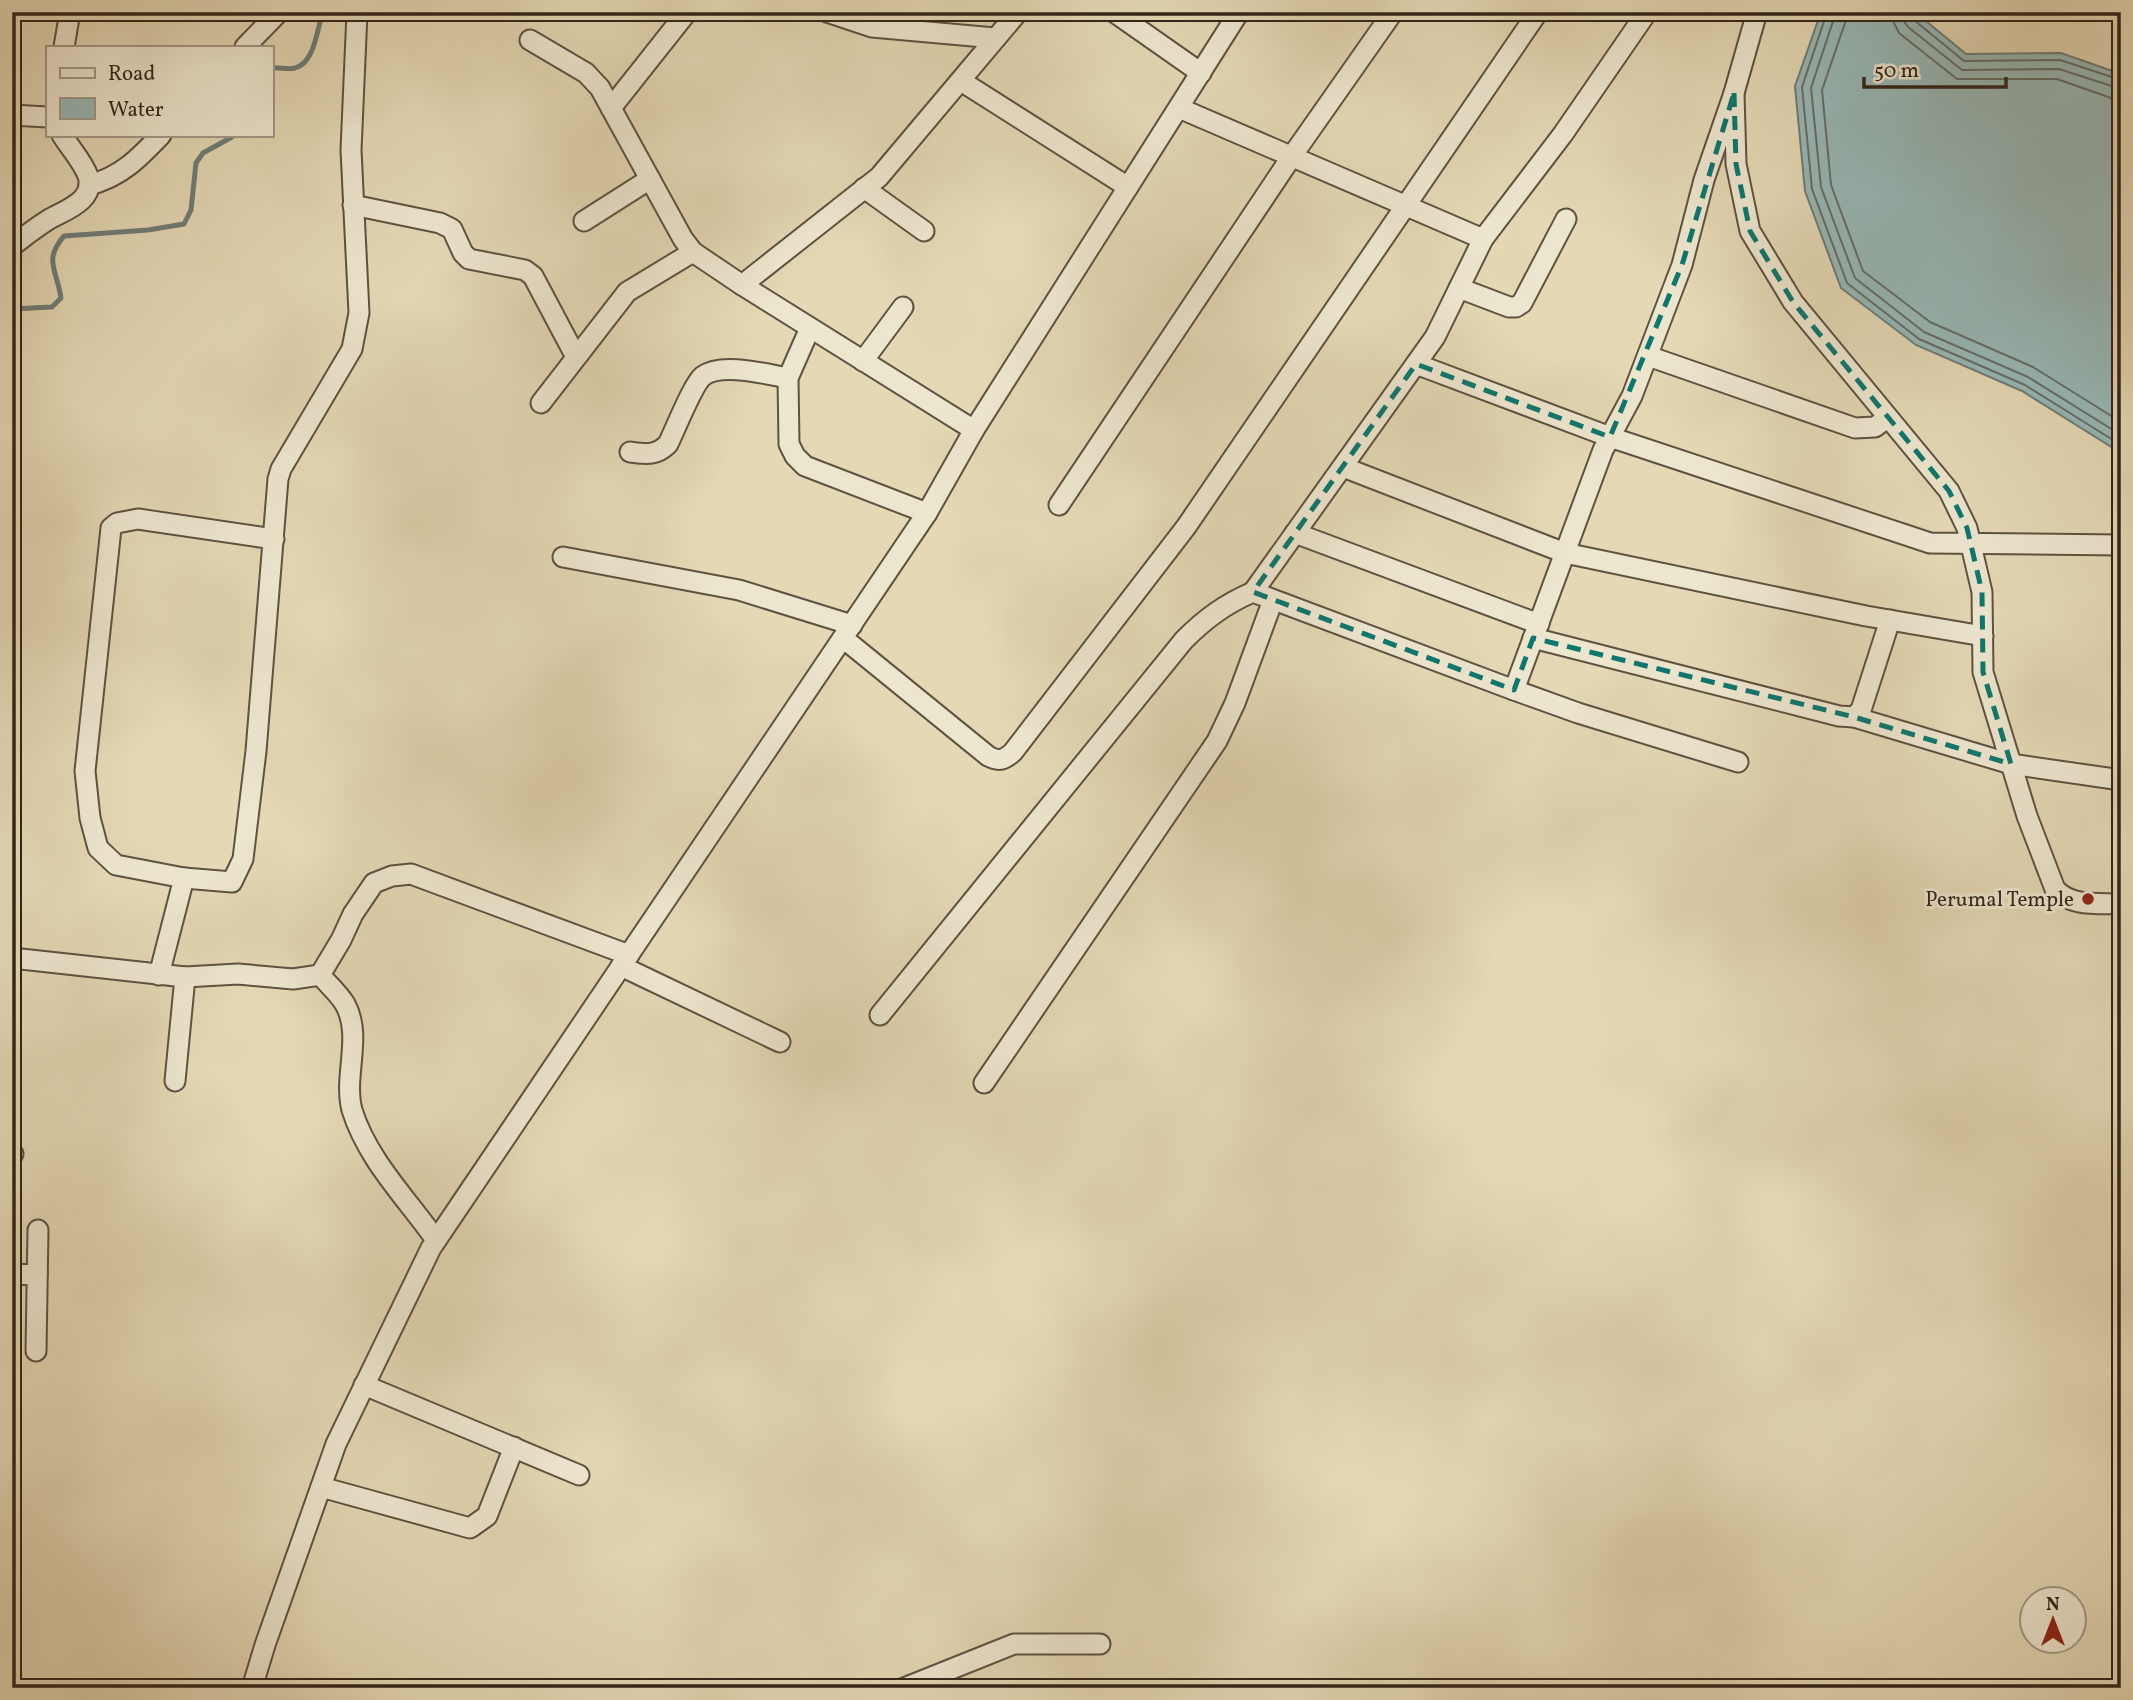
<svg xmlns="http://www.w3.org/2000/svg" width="2133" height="1700" font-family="Vollkorn,serif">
  <rect width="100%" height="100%" fill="#e4d8b5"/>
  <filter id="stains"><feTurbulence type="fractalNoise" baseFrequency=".00286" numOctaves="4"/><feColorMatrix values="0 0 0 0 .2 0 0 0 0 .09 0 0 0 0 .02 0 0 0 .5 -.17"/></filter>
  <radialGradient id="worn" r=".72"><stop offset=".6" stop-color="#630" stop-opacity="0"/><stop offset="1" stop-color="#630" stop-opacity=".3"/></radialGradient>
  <polygon fill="#98b8b7" stroke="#6f7d79" stroke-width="2" points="1825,12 1915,12 1966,54 2061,53 2121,74 2121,453 2022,391 1916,345 1841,288 1805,191 1795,86 1820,15"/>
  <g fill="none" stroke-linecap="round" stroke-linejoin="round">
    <g stroke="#656e69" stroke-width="2">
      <polyline points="1827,12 1802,87 1812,189 1847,283 1919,339 2025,385 2121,445"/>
      <polyline points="1836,12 1811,88 1821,187 1855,278 1924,332 2028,377 2121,435"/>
      <polyline points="1847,12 1845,23 1822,90 1831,185 1863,271 1930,322 2033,367 2121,422"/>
      <polyline points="1892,12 1894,23 1899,33 1957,79 2057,79 2111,98 2121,99"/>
      <polyline points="1903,12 1903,20 1908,27 1962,70 2059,69 2121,89"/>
      <polyline points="1911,12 1914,20 1964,61 2060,60 2121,80"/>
    </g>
    <g stroke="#6f7d79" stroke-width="5">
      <polyline points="390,12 393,12"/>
      <path d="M271,68C279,67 288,70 295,68C315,63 317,28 323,12"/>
      <path d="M12,309L52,307L61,298C57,270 43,260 64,236L148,230L184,224L191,210L196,163L203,153L232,137V135"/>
    </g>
    <defs>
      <g id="minor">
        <polyline points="827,12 872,27 995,38"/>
        <polyline points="1114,12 1201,73"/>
        <path d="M1757,12L1734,93L1736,164L1750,231L1793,302L1949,491L1967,528L1982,592L1983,672L2027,816L2055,889C2071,907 2098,903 2121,904"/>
        <polyline points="530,40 586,73 600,88 683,239 693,252 742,285"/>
        <polyline points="64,47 70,12"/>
        <polyline points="245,47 279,12"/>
        <polyline points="961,81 1128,187"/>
        <polyline points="611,108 687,12"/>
        <polyline points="1179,108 1483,239 1435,337 1253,592"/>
        <polyline points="12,115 47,117"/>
        <path d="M89,185C121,177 139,158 161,135"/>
        <polyline points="864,188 924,231"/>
        <polyline points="353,205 440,223 452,229 463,253 469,259 525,270 533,276 576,357"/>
        <polyline points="584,221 650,179"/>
        <polyline points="1483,239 1563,134 1647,12"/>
        <path d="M12,246C24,237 35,228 48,220C63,211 96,201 88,176C83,162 70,148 62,135"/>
        <polyline points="1459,288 1509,307 1516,307 1522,303 1566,219"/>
        <polyline points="810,328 788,378 789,444 795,456 805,466 927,513"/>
        <polyline points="1648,356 1855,428 1875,427 1887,418"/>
        <polyline points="863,361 903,307"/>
        <polyline points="1416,364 1610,437 1930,543 2121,545"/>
        <polyline points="541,403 627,292 693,252"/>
        <polyline points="974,430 742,285 879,177 1018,12"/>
        <path d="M630,452C646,454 656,456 668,444C675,430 693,384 703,376C721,362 766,374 788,378"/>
        <polyline points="1343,467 1565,553 1866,616 1983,636"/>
        <polyline points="1059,505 1292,156 1393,12"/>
        <polyline points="1295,533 1539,624"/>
        <polyline points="274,539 138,519 117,523 111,528 85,771 90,818 98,848 116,865 184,878 232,882 243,859 256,751 278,479 281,469 352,349 359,313 351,150 357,13"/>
        <polyline points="563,557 739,590 852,625"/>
        <path d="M843,638L988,756C999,762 1004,760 1013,752L1186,527L1538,12"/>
        <polyline points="1533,638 1839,716 1854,717 1861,710 1890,620"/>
        <polyline points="1514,690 1578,713 1738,762"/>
        <polyline points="1854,717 2011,764 2121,780"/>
        <polyline points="12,958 185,977 238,974 293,979 320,975 341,940 353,914 374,883 392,876 411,874 629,955"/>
        <polyline points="621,966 780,1042"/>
        <polyline points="159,975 184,878"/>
        <path d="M320,975C328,984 339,994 345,1004C363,1036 343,1076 352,1110C367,1159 407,1199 436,1240"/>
        <path d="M880,1015L1184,640C1205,619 1225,604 1253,592L1514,690L1603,450L1632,396L1682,265L1704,180L1734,93"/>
        <polyline points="175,1081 185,977"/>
        <polyline points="984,1083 1217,741 1235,703 1273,600"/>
        <polyline points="12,1154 13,1154"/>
        <polyline points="12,1274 37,1275"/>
        <polyline points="36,1351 38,1230"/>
        <polyline points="364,1385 579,1475"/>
        <polyline points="321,1487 470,1528 487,1516 514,1447"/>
        <polyline points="252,1688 265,1645 336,1444 431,1248 927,513 974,430 1239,12"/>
        <polyline points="904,1688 1014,1644 1100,1644"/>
      </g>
    </defs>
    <use href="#minor" stroke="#5e5242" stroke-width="23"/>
    <use href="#minor" stroke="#ede6cf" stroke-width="19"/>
  </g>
  <path fill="none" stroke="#0f766e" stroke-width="5" stroke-dasharray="14 9" stroke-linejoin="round" d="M1734,93L1736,164L1750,231L1793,302L1949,491L1967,528L1982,592L1983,672L2011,764L1854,717L1533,638L1514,690L1253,592L1416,364L1610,437L1682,265Z"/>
  <circle fill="#8f2418" stroke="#ede6cf" stroke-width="2.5" cx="2088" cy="899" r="7"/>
  <g text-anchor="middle" stroke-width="6" stroke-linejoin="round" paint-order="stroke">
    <g font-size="21" fill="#32251b" stroke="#ede6cf" text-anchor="end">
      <text x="2074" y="906">Perumal Temple</text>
    </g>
  </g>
  <rect width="2133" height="1700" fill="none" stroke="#e4d8b5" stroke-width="42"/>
  <rect x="14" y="14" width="2105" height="1672" fill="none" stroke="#32251b" stroke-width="3.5"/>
  <rect x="21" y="21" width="2091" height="1658" fill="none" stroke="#32251b" stroke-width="2"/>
  <rect x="46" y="46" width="228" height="91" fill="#ede6cf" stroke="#a29987" stroke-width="2"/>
  <rect x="60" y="68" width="35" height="10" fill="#ede6cf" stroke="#a29987" stroke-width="2"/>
  <text x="108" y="80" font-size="21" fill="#32251b">Road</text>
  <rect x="60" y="98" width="35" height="21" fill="#98b8b7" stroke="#a29987" stroke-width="2"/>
  <text x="108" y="116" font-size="21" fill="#32251b">Water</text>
  <g transform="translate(2053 1620)"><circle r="33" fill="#ede6cf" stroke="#a29987" stroke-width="2"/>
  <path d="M0-5L12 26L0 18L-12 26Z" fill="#8f2418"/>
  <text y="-10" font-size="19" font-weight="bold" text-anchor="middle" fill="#32251b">N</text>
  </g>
  <path d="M1864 77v10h142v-10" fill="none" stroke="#32251b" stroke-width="3.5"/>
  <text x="1874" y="77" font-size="21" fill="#32251b" stroke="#ede6cf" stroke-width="5" paint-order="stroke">50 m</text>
  <rect width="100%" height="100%" filter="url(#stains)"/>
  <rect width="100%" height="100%" fill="url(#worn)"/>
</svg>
